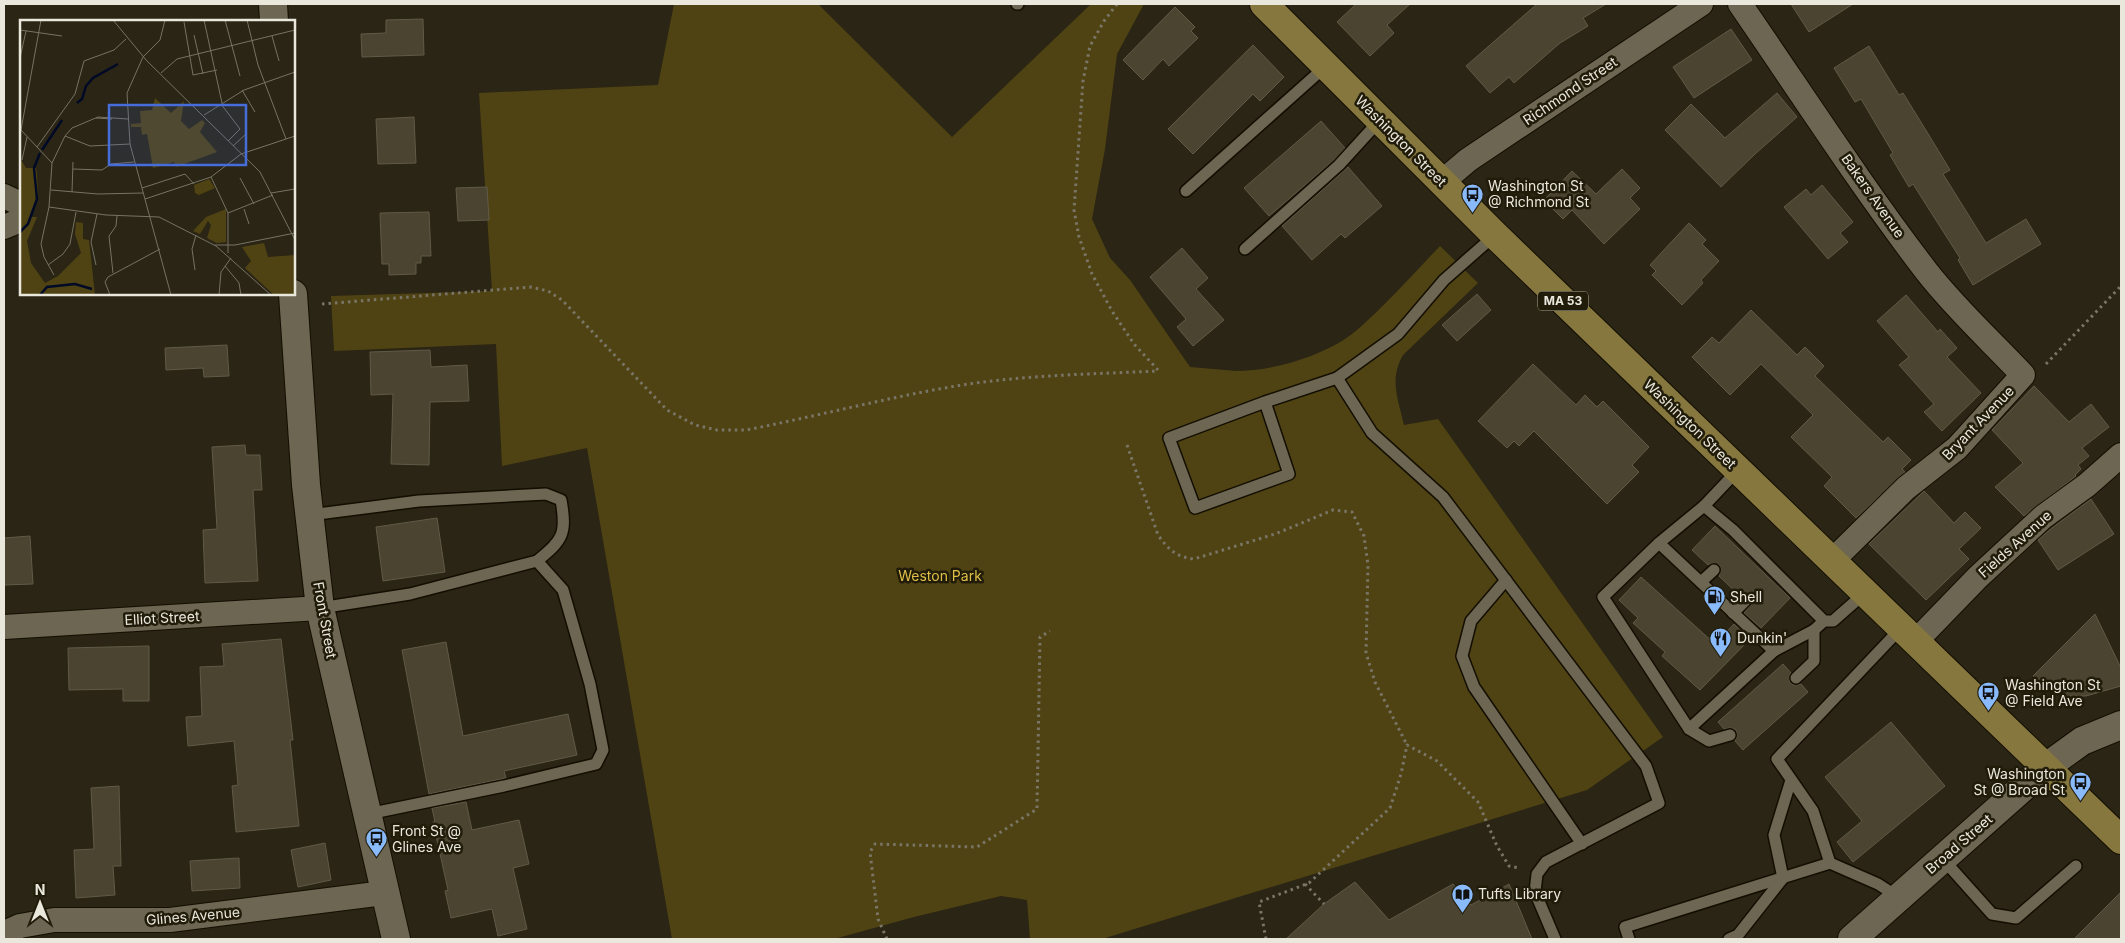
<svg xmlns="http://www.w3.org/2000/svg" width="2125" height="943" font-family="Inter,sans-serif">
  <rect width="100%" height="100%" fill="#2a2514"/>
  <path fill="#504313" d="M674,4H818L952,137L1091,4H1144L1117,54L1105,149L1092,219L1110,258L1130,280L1190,367C1206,368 1221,370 1236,371C1274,371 1328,355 1357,330C1387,304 1413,274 1440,246L1478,283L1403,355C1389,380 1398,398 1404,425L1438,419L1663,737L1587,790L1102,939H1030L1027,900L1001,896L914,917L834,939H672L587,448L502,466L496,344L334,351L331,296L492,291L479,93L658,85Z"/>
  <g fill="#4a4431" stroke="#605a47">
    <polygon points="1356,4 1410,4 1387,25 1394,33 1370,56 1337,22"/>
    <polygon points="1537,4 1606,4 1583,18 1588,26 1560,43 1514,83 1509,77 1490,93 1466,66"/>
    <polygon points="1791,4 1853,4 1809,32"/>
    <polygon points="1175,7 1195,27 1191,31 1198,38 1169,66 1163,59 1143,80 1123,60"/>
    <polygon points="423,19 424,55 362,57 361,34 386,33 386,20"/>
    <polygon points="1731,29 1752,60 1694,98 1673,67"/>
    <polygon points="1253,45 1284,77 1260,101 1253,94 1193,154 1168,129"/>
    <polygon points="1869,46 1899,95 1903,93 1927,132 1950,170 1943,174 1986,243 2026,219 2041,244 1973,285 1958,260 1960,258 1913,184 1909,187 1890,155 1893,153 1861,99 1855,102 1834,68"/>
    <polygon points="1777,93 1797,117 1755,154 1721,187 1665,130 1691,104 1725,138"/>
    <polygon points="414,117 416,163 378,164 376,119"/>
    <polygon points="1321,121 1345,148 1334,160 1269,216 1244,188"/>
    <polygon points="1348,167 1382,206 1345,238 1341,234 1312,260 1282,226"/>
    <polygon points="1622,169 1640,188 1630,198 1640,209 1604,244 1572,210 1563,219 1544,200 1572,171 1596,194"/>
    <polygon points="1822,185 1853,222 1840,233 1848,242 1828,259 1784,207 1806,189 1811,195"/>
    <polygon points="487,187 489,220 458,221 456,188"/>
    <polygon points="429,212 431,256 421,256 421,263 416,263 416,274 389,275 389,264 382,264 380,213"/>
    <polygon points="1689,223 1706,240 1702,244 1719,261 1701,280 1703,283 1682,305 1652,275 1656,271 1650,265"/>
    <polygon points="1182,248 1208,278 1196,289 1224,320 1193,346 1177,327 1186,319 1150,277"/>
    <polygon points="1477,294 1491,310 1457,341 1442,325"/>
    <polygon points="1906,295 1938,332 1940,329 1957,348 1947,357 1981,393 1942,431 1924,412 1934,404 1899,365 1909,357 1877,321"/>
    <polygon points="1751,310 1797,355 1805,347 1824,366 1815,376 1883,442 1888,437 1911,460 1902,469 1905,472 1856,518 1824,486 1832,477 1791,437 1813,415 1761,364 1730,395 1692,357 1712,337 1719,343"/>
    <polygon points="227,345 229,376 204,377 203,368 166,370 165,348"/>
    <polygon points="430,350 431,367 467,365 469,401 430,402 429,465 391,464 393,394 371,395 370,352"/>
    <polygon points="1533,364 1576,405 1585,395 1597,407 1603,401 1649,447 1632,465 1639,472 1607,504 1534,431 1519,446 1514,441 1507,448 1478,421"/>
    <polygon points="2034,386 2069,422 2091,404 2109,427 2082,448 2089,456 2078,465 2081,469 2075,475 2076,476 2024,516 1995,487 2023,463 1992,430"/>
    <polygon points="245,445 246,455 260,455 262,490 253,490 258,581 205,583 203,530 217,529 212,447"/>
    <polygon points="1924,491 1954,523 1965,512 1981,528 1959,549 1969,559 1926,600 1869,544"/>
    <polygon points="2091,499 2114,534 2058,570 2038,540 2052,528"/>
    <polygon points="437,518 445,572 383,581 376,527"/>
    <polygon points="1715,526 1790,598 1761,628 1744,613 1752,603 1751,596 1746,594 1740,596 1719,576 1721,569 1719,565 1713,563 1708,565 1692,550"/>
    <polygon points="30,536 33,584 4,585 4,538"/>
    <polygon points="1641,577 1715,644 1734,624 1750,639 1700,690 1662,656 1665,652 1633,623 1638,618 1619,600"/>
    <polygon points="2095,614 2121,668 2121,686 2086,696 2066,696 2052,692 2033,676"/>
    <polygon points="281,639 293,740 290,740 299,826 236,832 232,786 238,785 234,741 188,746 186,717 202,716 200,667 224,666 222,644"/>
    <polygon points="446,642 463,736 568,714 577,755 504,771 506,778 429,794 402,650"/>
    <polygon points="149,646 149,701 123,701 123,689 69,690 68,648"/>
    <polygon points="1783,664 1791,673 1789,676 1790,683 1794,685 1801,684 1808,692 1743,750 1735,741 1737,736 1736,730 1731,728 1724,729 1718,722"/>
    <polygon points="1891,722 1945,786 1853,862 1837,842 1862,821 1825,777"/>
    <polygon points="119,786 121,866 113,866 115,895 76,898 74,850 94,849 91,788"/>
    <polygon points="466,802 472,830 519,820 529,864 513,868 527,929 498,936 492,909 451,918 445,891 448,890 433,822 435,822 432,808"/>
    <polygon points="325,843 331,880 298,887 291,850"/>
    <polygon points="239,858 240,888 192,891 190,861"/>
    <polygon points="1355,882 1389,920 1453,884 1471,905 1509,884 1532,939 1286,939 1324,904"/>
    <polygon points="2121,892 2121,939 2074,939"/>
  </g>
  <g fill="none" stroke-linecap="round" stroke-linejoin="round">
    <defs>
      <g id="service">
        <polyline points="1017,4 1018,4"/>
        <polyline points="1186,191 1326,66"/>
        <polyline points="1495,235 1444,280 1398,334 1337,378 1372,433 1443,497 1646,766 1659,803 1546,862 1537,874 1535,892 1555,939"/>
        <polyline points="1245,249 1339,165 1380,120"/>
        <polyline points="1265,402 1289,474 1195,508 1169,438 1265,402 1337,378"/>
        <polyline points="1738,470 1704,506 1733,530 1824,621 1833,621 1866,592"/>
        <polyline points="1704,506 1659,543 1774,651 1814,630 1824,621"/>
        <path d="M310,515L419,501L546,494L561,500C567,534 563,540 537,561"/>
        <polyline points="1659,543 1603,597 1689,729 1709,741 1730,735"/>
        <polyline points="1506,580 1471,621 1462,656 1474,687 1582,844"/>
        <polyline points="1701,582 1714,570"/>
        <polyline points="320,608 410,594 537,561 563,590 590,684 603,750 596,764 504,786 368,814"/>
        <polyline points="1733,613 1745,601"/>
        <polyline points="1796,678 1814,661 1814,630"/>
        <polyline points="1689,729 1774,651"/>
        <polyline points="1942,858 1992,914 2016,918 2076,866"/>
        <polyline points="1830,863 1813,811 1777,759 1902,627"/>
        <polyline points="1629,939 1625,927 1830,863 1878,884 1898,897"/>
        <polyline points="1729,939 1738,935 1783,878 1774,835 1791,780"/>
      </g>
      <g id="minor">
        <path d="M1740,4C1802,94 1861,186 1927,272C1956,309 1991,341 2023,375L1957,448L1906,488L1833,560"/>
        <polyline points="1442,182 1468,160 1701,4"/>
        <polyline points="4,196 21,204"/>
        <polyline points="4,227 21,220"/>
        <polyline points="4,627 320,608"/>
        <polyline points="1916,641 1978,577 2043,517 2087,485 2121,455"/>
        <polyline points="4,933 20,926 54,920 170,920 384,893"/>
      </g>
      <g id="tertiary">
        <polyline points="273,4 274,21"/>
        <polyline points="293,294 306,485 320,608 396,939"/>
        <polyline points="1852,939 2046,767"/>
      </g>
      <polyline id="secondary" points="2046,767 2082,741 2121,725"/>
      <polyline id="primary" points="1264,4 1495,235 2121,840"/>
    </defs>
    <use href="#service" stroke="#130e01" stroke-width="14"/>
    <use href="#minor" stroke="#130e01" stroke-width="26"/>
    <use href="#tertiary" stroke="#130e01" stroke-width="30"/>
    <use href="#secondary" stroke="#130e01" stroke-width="30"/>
    <use href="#primary" stroke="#130e01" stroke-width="30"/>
    <g stroke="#7a7667" stroke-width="3" stroke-dasharray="2.5 4" stroke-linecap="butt">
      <polyline points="1117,4 1104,21 1090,46 1083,81 1074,210 1079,237 1092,274 1112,311 1134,344 1158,370"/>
      <path d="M322,304L531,287L548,291L562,300L667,410L695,425L717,430H746C818,416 889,397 962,385C1026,375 1094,374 1158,371"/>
      <polyline points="2046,364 2121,286"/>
      <path d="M1127,445L1158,535C1168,549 1176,557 1194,559L1275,534L1333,510L1352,512L1364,536L1368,565L1366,653L1375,682L1407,745"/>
      <polyline points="1305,884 1324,904"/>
      <polyline points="887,939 878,919 870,852 875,844 977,847 1037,809 1040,637 1050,631"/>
      <polyline points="1266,939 1259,902 1309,883 1390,808 1401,774 1407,745 1437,761 1478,802 1497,846 1509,866 1519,868"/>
    </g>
    <use href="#service" stroke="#6c6652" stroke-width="11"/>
    <use href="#minor" stroke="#6c6652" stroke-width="24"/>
    <use href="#tertiary" stroke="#6c6652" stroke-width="28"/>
    <use href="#secondary" stroke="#6c6652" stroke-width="28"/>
    <use href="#primary" stroke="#86773e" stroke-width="28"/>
  </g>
  <defs>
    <symbol id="bus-pin" viewBox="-11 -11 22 30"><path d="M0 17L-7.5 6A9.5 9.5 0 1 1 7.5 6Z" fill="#89bafc" stroke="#211c0a"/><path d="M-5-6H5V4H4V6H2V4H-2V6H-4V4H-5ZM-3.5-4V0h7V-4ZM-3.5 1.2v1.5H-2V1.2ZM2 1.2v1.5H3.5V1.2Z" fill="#111"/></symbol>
    <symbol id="fuel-pin" viewBox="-11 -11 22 30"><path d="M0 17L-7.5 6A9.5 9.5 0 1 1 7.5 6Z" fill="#89bafc" stroke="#211c0a"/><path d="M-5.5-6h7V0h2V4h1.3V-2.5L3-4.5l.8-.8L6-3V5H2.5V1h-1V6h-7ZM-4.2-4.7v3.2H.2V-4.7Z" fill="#111"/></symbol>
    <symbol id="restaurant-pin" viewBox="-11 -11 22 30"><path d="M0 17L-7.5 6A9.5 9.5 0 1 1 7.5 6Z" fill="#89bafc" stroke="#211c0a"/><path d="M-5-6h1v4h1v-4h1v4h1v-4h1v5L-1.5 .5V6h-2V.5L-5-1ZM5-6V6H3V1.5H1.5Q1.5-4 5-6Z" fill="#111"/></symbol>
    <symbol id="library-pin" viewBox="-11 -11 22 30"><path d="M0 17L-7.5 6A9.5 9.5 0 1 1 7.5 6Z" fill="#89bafc" stroke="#211c0a"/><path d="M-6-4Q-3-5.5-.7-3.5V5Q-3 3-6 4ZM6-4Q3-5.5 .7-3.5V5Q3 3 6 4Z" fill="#111"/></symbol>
  </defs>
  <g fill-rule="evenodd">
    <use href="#bus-pin" x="1460" y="182" width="25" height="34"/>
    <use href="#fuel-pin" x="1702" y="584" width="25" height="34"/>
    <use href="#restaurant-pin" x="1708" y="626" width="25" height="34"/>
    <use href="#bus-pin" x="1976" y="680" width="25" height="34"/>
    <use href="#bus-pin" x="2068" y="770" width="25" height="34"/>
    <use href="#bus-pin" x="364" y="826" width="25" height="34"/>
    <use href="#library-pin" x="1450" y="882" width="25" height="34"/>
  </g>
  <g text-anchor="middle" stroke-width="5" stroke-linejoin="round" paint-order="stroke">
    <rect fill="#211c0a" stroke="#aeaa9d" stroke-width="1" x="1538" y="291.5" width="50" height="19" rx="4"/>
    <g font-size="12" font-weight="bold" fill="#eae7dc">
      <text x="1563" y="305">MA 53</text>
    </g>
    <g font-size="14" fill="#eae7dc" stroke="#211c0a">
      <text transform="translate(1570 91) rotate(-34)" y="5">Richmond Street</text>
      <text transform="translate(1401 141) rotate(45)" y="5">Washington Street</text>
      <text transform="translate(1873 196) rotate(55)" y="5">Bakers Avenue</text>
      <text transform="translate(1978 423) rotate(-46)" y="5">Bryant Avenue</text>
      <text transform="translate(1690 424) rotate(44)" y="5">Washington Street</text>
      <text transform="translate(2015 544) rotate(-42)" y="5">Fields Avenue</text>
      <text transform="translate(162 618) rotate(-3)" y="5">Elliot Street</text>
      <text transform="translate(325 620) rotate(80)" y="5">Front Street</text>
      <text transform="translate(1959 844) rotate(-41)" y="5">Broad Street</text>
      <text transform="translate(193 916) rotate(-5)" y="5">Glines Avenue</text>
    </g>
    <g font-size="14" fill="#eae7dc" stroke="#211c0a" text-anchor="start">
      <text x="1488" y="191">Washington St<tspan x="1488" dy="16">@ Richmond St</tspan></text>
      <text x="1730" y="602">Shell</text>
      <text x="1737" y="643">Dunkin'</text>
      <text x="2005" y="690">Washington St<tspan x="2005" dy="16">@ Field Ave</tspan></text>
      <text x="2065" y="779" text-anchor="end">Washington<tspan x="2065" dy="16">St @ Broad St</tspan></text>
      <text x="392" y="836">Front St @<tspan x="392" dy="16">Glines Ave</tspan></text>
      <text x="1478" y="899">Tufts Library</text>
    </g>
    <g font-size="14" fill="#dfbf47" stroke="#211c0a">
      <text x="940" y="581">Weston Park</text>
    </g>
  </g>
  <g transform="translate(20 20)">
    <rect width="275" height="275" fill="#2a2514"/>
    <path d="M135,78L151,93L164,81L161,101L169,109L182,100L185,103L180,112L197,132L156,147L154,142L133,148L127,114L122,115L121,107H111V104L121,103L120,91L132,90ZM0,138L6,148H16L17,154L18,177L11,193L12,197H17L7,221L11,243L25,263L38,256L61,233L55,214L56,202L63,203V219L69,220L75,275H0ZM189,159L195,168L179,175L175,173L174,165ZM206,189V222L197,223L187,218L191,205L188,201L180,214L173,211L186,197ZM244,223L248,237L275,235V275H254L225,248L231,241L222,227Z" fill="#504313"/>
    <path fill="none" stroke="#000926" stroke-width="2.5" d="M57,83L62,79L66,66L73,58L98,44M22,130L42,100M0,212L8,204L17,179L14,148L20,133M20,275L27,267L55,264L72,269"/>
    <path fill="none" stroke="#777364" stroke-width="1" d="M93,0L127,41L240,152L275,220M154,0H176M184,0L202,83M205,0L220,56M227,0L238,45L266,119M164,2L173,55L197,50M0,10L42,16M174,15L183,54M252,16L259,41M123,37L107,73L110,124L151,275M123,37L140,20L145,0M0,38L6,11M141,53L157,39L275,10M222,70L235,92M201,84L220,109L208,121M184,95L224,70L275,52M76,98L92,99M1,110L21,0M1,110L32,143M45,116L52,108L78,97L108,99M213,126L226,114M17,127L55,74L64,41L94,30L106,19M221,134L275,116M2,140L7,117M53,149L82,150L91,144L114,142M191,157L208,193V233M220,158L234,184M122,168L165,154L174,164M31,170L78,174L123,173M52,172L53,142M251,173L275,169M125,179L191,157L221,134M29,187L86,195L139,197L196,226L251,275M224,189L229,204M208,193L253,175M195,225H215L275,213M28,245L43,234L50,224L56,192M76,245L71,222L77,194M205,246L219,263L221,275M175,250L172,229L176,215M93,253L89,216L96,206L97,196M34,255L24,237L21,224L29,187L32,143L45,116L70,126L110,124M90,275L85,262L88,257L140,229M199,275L201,252L211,238"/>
    <path fill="#466dd9" fill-opacity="0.15" stroke="#466dd9" stroke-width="2.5" d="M89,85H226V145H89Z"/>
    <rect width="275" height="275" fill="none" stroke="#eae7dc" stroke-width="2.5"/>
  </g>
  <rect width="2125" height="943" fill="none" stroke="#eae7dc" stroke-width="10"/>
  <g transform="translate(40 903)" stroke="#211c0a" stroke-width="4" paint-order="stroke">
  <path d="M0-4L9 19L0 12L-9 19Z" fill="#eae7dc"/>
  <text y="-8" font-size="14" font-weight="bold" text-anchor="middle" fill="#eae7dc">N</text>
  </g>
</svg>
